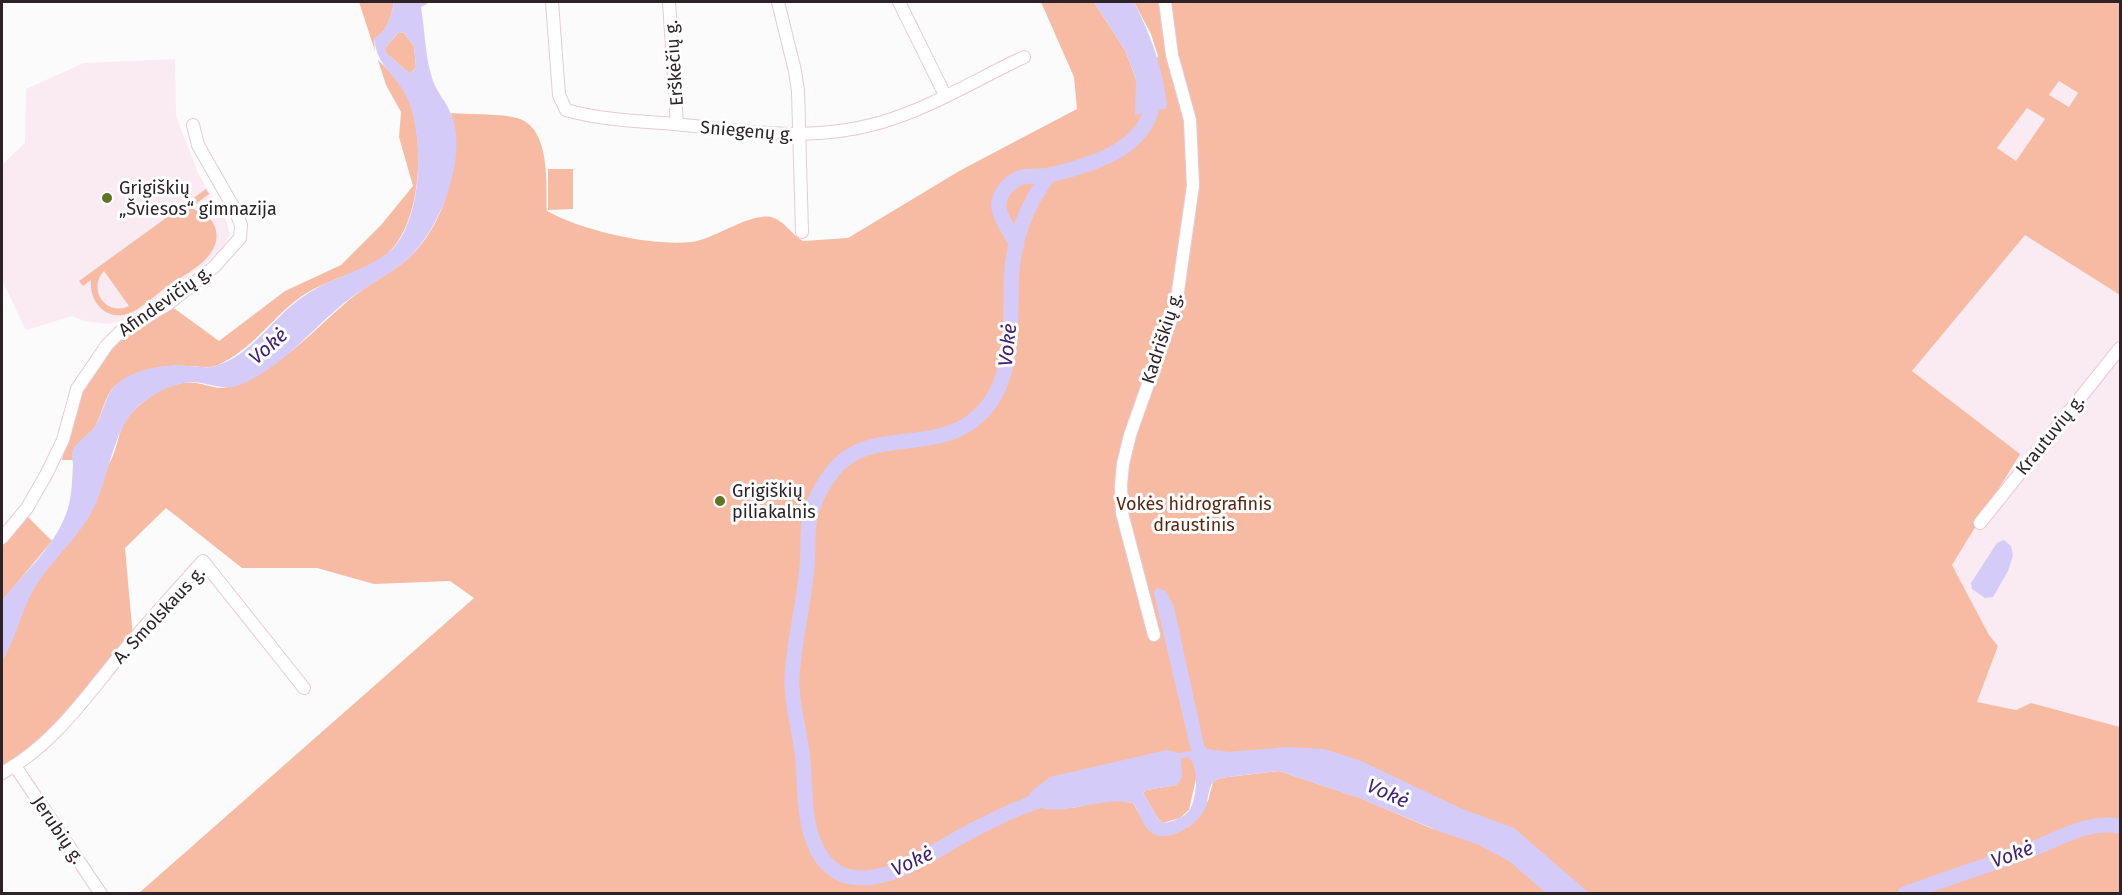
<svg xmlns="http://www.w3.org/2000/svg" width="2122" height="895" font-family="'Fira Sans',sans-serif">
  <rect width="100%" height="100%" fill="#fbfbfb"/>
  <g fill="#faeaf1">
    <polygon points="175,59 176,116 198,173 227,223 230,235 219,253 138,312 122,321 109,324 84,321 72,316 26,330 2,280 2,165 25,143 26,89 84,63"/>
    <polygon points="2059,81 2078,94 2069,108 2049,95"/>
    <polygon points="2027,108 2045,119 2016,162 1997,148"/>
    <polygon points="2025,234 2120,295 2120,727 2031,703 2016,710 1977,702 1998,646 1989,635 1952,565 2020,454 1912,371"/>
  </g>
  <g fill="#f7bba4" fill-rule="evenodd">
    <path d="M359,2H394C391,16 388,31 374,39L375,51Z"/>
    <path d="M1041,2H1094L1125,50L1136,79V107L1158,56L1151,34L1134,2H2120V295L2025,235L1912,371L2020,454L1952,565L1989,635L1998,646L1977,702L2016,710L2031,703L2120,727V893H139L474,598L450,581L374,584L317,568H242L166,508L125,548L134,649C96,695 57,749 2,775V660C13,644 15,624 24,606C47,556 84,511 110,462C118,448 118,429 129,416C144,398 172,379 196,383C205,384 218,390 227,387C272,375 307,337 341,307C360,289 383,278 404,262C445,229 462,162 451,113C472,115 497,113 517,118C551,127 546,185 547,211C583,231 650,246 691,242C716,239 752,210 774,218C785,222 793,236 803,241L848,238L961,170L1077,109L1074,77ZM2059,81L2078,93L2069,107L2049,95ZM2027,108L2045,119L2016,161L1997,148ZM1319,756L1435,830L1360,798L1279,771L1220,778L1213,782L1208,801L1190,826L1166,835L1147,827L1133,803L1111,799L1073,808L1029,804L1177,785L1146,790L1143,793L1158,819L1163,823L1180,818L1189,810L1197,774L1192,760Z"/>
    <polygon points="399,32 404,33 414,46 416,67 410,74 386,53 386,47"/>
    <path d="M378,60C392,73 403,86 410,103C425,144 421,224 387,254C367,271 327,279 302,296C271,318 253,349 218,365C208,369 198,366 187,366C163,364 133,370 114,387C106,394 102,413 97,423C88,440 77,439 73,460H62L79,393L111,347L125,334L171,306L219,341L285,291L341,265L381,225L413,186L399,137L401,112L386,85Z"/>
    <polygon points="548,169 573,169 573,209 548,210"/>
    <path d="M206,189L209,194L190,208C201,211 211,216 215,227C225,256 185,274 166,287C154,296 139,312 123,315C102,318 89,299 91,280L83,286L79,281ZM104,271L129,306C106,317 87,289 104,271Z"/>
    <polygon points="28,517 52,541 2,601 2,545"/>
  </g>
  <g fill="#d5cbf9" fill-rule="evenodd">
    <path d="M394,2H426L427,4L421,7C425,31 425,56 432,78C436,92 446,101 451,114C469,157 439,234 404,262C385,277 363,288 344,303C311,330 282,367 242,384C225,392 210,383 193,382C176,382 157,392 143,402C113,425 111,470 96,503C82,535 54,557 35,587C21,610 17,638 2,660V601C23,573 53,549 66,514C72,499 72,482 73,465C73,461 71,456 72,452C75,442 90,434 96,425C103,413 106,394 116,385C133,369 166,364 188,366C197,366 207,369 215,366C254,355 274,314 307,294C331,278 360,272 384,256C423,231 425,138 408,100C397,74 377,68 374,38C388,31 391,16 394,2ZM399,32L404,33L414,46L416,67L410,74L386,53V47Z"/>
    <path d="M1094,2H1134C1151,36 1164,70 1167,108L1135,115L1136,79L1125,50Z"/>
    <polygon points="2004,540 2011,546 2013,555 2008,571 1993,597 1985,598 1972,589 1971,583 1997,543"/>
    <path d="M1157,588L1166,591L1174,607L1204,745L1207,749L1229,752L1287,747L1324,749L1359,760L1460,808L1514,828L1589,893H1546L1509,861L1477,844L1441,832L1359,798L1279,771L1220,778L1213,782C1207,790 1209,800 1205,809C1198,824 1171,842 1154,834C1143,829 1140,812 1133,803C1097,795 1063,820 1029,804L1027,798L1032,791L1050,777L1167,750L1179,753L1191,751L1154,593ZM1188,757C1200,766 1197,800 1189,811C1183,818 1172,822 1163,823L1158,819L1143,793L1146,790L1177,785L1182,778L1181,758Z"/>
  </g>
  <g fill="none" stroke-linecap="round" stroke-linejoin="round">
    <g stroke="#d5cbf9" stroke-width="15">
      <path d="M1017,245C1012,234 1000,219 999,208C997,194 1010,181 1022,177C1031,175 1041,177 1050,175C1096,164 1154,147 1154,91"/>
      <path d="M1047,798C1021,806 997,818 973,830C936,849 889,887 846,876C832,872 821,859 816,847C802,819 806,782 802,752C799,728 791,702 792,678C794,640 804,604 807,567C809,549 806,531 811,513C815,497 823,484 833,471C874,419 954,466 995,395C1016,357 1009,311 1012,269C1015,234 1028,204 1048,176"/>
      <path d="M1905,894C1944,879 1984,867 2024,852C2057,841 2084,820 2120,826"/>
    </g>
    <defs>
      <g id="minor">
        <path d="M552,2L559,95L566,110C601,120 638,121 675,124C747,131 807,143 879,123C929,109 977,79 1024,57"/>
        <polyline points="669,2 677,124"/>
        <polyline points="778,2 795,71 798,91 802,232"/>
        <polyline points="899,2 945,95"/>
        <polyline points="1980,523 2120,348"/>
        <polyline points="2,538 27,508 46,475 63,440 77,389 107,345 120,332 168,304 214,267 240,238 241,225 235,210 198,145 193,125"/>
        <polyline points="1154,635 1122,513 1121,485 1123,464 1130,435 1176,305 1193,186 1190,120 1172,55 1165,2"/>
        <polyline points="15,766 101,894"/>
        <path d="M2,773C52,746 85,698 121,654C148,622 175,592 203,561L304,688"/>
      </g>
    </defs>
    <use href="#minor" stroke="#e8c9d7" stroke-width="14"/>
    <use href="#minor" stroke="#fff" stroke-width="12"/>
  </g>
  <g fill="#617424" stroke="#fff" stroke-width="2">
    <circle cx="107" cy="198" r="6"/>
    <circle cx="720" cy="501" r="6"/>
  </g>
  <g text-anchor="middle" stroke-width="6" stroke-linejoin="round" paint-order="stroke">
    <g font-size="18" fill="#2d2227" stroke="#fff">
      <text transform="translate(674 63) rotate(-94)" y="6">Erškėčių g.</text>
      <text transform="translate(747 131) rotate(5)" y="6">Sniegenų g.</text>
      <text transform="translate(165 301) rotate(-35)" y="6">Afindevičių g.</text>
      <text transform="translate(1162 338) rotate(-72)" y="6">Kadriškių g.</text>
      <text transform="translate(2050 435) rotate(-51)" y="6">Krautuvių g.</text>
      <text transform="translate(159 615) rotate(-47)" y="6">A. Smolskaus g.</text>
      <text transform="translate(58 830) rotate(56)" y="6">Jerubių g.</text>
    </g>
    <g font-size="18" fill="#2d2227" stroke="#fff" text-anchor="start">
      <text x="119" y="194">Grigiškių<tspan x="119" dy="21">„Šviesos“ gimnazija</tspan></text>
      <text x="732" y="497">Grigiškių<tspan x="732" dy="21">piliakalnis</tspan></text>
    </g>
    <g font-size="18" fill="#5a2712" stroke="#fff">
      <text x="1194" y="510">Vokės hidrografinis<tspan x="1194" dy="21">draustinis</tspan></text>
    </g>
    <g font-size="20" font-style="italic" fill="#402175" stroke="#fff">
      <text transform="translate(1007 345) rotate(-84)" y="7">Vokė</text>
      <text transform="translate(268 346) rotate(-41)" y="7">Vokė</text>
      <text transform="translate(1388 793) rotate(24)" y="7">Vokė</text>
      <text transform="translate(2012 854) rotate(-20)" y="7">Vokė</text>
      <text transform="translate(912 861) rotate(-25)" y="7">Vokė</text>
    </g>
  </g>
  <rect width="2122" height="895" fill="none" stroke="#2d2227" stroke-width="6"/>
</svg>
